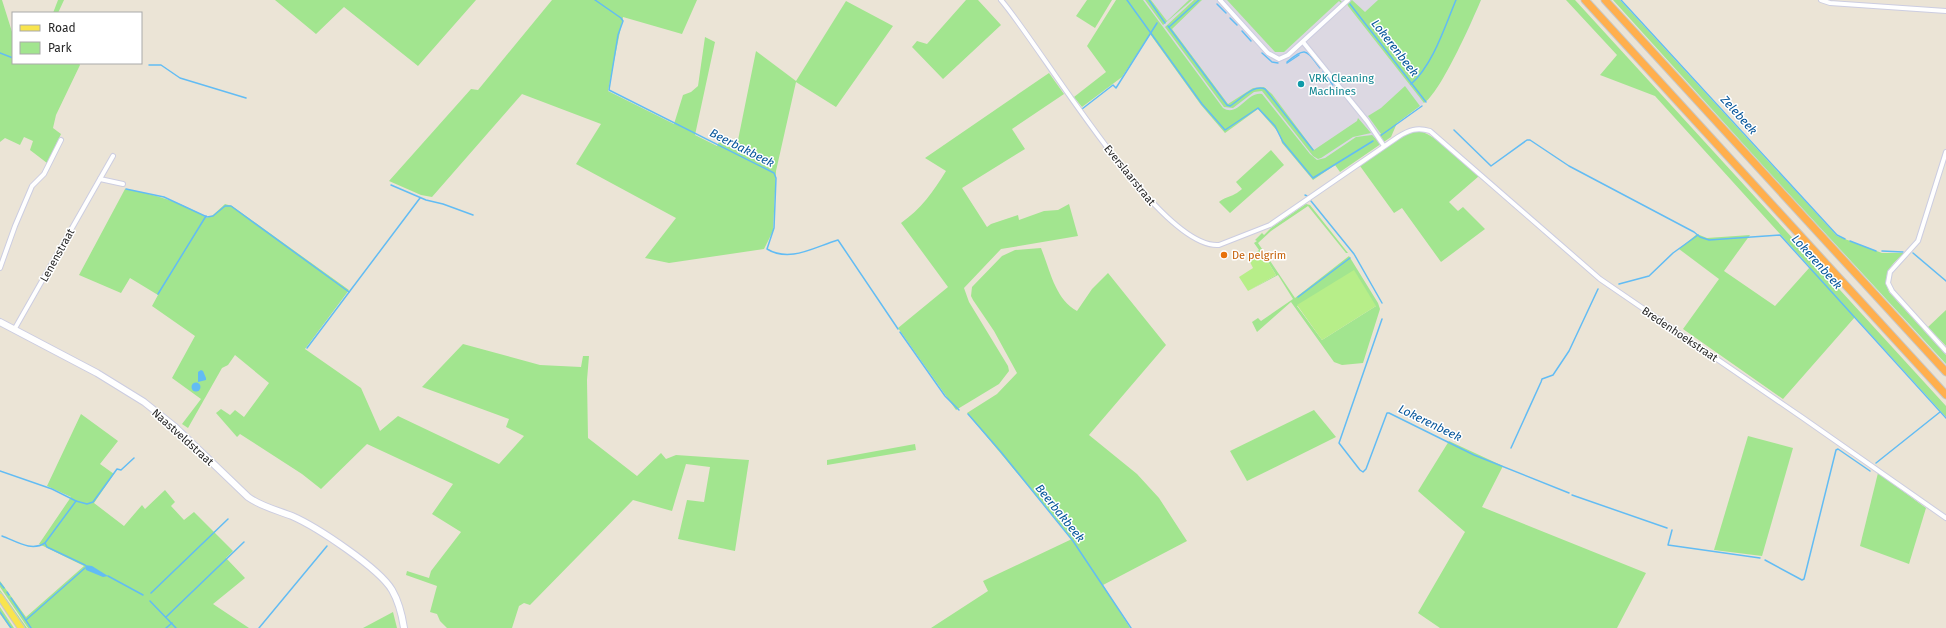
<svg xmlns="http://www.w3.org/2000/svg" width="1946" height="628" font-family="'Fira Sans',sans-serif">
  <rect width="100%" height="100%" fill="#ebe4d6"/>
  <polygon fill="#dcd8e2" points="1126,0 1481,0 1467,32 1428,100 1397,123 1313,180 1282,143 1279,133 1258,109 1225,133 1201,105"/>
  <g fill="#a2e58f" fill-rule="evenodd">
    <polygon points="0,0 2,0 13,35 13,63 79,63 80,65 56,115 53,128 61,134 47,163 30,150 33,141 24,137 20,145 5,138 0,142"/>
    <polygon points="58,0 64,0 58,13 53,13"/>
    <polygon points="275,0 476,0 418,66 344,7 316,34"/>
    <polygon points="552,0 697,0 682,34 623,17 608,91 674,124 683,95 691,92 698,86 705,37 715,42 695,135 717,146 719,142 736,150 756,51 796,81 846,1 893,26 836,107 796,82 776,171 773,231 764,249 669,263 645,258 676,218 576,164 601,124 522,94 432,197 421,195 389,181 471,89 478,90"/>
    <polygon points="966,0 978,0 1001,25 943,79 912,47 917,41 927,44"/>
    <polygon points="1087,0 1112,0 1095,28 1076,16"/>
    <path d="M1116,0H1143L1223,108C1238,118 1247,91 1262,94L1310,154L1317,160L1325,158L1356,137L1372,135L1375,138L1381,134L1368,116L1381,108L1405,86L1420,106L1397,123L1391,137L1340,172L1335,165L1313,180L1282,143L1279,133L1258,109L1225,133L1201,105L1150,34L1122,77L1082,107L1074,97L1106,72L1087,46Z"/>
    <polygon points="1145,0 1151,0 1167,21 1189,0 1192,0 1163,25"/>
    <polygon points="1194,0 1202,0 1172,29 1228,104 1253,88 1264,87 1272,94 1314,150 1357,121 1358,118 1371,133 1353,137 1321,158 1318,159 1313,156 1262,91 1254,92 1233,108 1224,107 1165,27"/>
    <polygon points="1227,0 1340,0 1342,2 1341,3 1339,1 1284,52 1275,52"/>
    <path d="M1352,0L1365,12L1378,0H1481C1472,21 1441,92 1424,103L1348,6L1347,4Z"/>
    <polygon points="1566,0 1575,0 1946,406 1946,417 1855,317 1783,399 1683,329 1719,279 1679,249 1697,234 1707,238 1750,235 1724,271 1775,306 1810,267 1655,96 1600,75 1617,55"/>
    <path d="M1613,0H1620L1837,236L1882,253H1904C1890,266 1882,273 1889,292L1946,355V364L1767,170Z"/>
    <path d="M1049,73L1064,94L1012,129L1025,149L962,188L987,227L991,224L1018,215L1019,220L1044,211L1058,210L1069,204L1078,236L1001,249L964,288L969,302L1008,366L1009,371L999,384L956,410L898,328L948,287L901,223C921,209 933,192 946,171L925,158Z"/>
    <path d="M1420,131C1440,138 1462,162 1479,176L1449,202L1458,211L1463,207L1485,229L1441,262L1402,208L1394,213L1360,166C1378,154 1398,134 1420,131Z"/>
    <path d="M1271,150L1284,165L1230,213L1219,202C1228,195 1232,198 1242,189L1236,182Z"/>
    <path d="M125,189C154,194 182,202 207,218L213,215L225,204L232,206L349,290L305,349L361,388L380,431L398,416L499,464L524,436L506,427L509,419L422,387L463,344L540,365L581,367L583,356H589L587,380L588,438L637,476L661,453L666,459L676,455L749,460L735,551L678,539L687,500L704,502L710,467L686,464L672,511L633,500L530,605L524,603L519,606L512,628H447L440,621L437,614L430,612L437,586L406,575L407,571L429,578L431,571L461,532L432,514L453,484L367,444L321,489L302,474L240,434L237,437L216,413L221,409L230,415L235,410L244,417L269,383L235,355L228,365L222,368L188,428L182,424L201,399L172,378L195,336L152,306L158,295L130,278L121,293L79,275Z"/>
    <path d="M1306,204L1310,205L1348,253H1346L1308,206L1271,231L1258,243L1295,298L1349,256L1378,303L1380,309L1363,363L1342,365L1334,362L1291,302L1257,332L1252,322L1258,318L1261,321L1293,299L1278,275L1248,291L1276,275L1262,252L1249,260L1247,258L1259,250L1254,243L1257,241L1255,240L1262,233L1264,235L1271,228ZM1297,306H1376L1322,340Z"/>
    <path d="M1041,248C1050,270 1055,299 1077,311L1092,289L1108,273L1166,345L1089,435L1137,474L1159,498L1187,541L1103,585L1130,628H931L988,591L983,581L1072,539L967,413L997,394L1017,373L994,331L973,300L971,296L972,287L1002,256L1015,250Z"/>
    <polygon points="1946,310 1946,346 1928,327"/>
    <polygon points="1314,410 1336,437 1247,481 1230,451"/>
    <polygon points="81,414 118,441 100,464 114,474 94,503 124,526 142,505 145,509 165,490 175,502 171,506 184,520 194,512 233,551 226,558 245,578 213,604 249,628 28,628 0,587 0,581 26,617 84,566 39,544 71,497 47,486"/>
    <polygon points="1748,436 1793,448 1762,556 1714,550"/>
    <polygon points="1449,441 1503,466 1482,507 1646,573 1617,628 1440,628 1418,613 1465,532 1418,491"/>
    <polygon points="915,444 916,450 827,465 827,460"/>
    <polygon points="1878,473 1926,508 1909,564 1860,546"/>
    <polygon points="0,590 27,628 24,628 0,592"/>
    <polygon points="0,607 14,628 10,628 0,614"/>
    <polygon points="393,612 397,628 363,628"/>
  </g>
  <g fill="#b7ee89">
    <polygon points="1262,252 1276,275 1248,291 1239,277 1253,268 1249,260"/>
    <polygon points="1354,270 1376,306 1322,340 1297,305"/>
  </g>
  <g fill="#62bcf4">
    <polygon points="201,370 203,371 206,378 206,380 198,382 198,372"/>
    <circle cx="196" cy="387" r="4.5"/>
    <polygon points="85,565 92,566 108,576 103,577 86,570"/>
  </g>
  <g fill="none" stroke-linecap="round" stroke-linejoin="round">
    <g stroke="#62bcf4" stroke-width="1.5">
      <path d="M595,0L621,18L623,21L618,35L609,90L774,173L776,178L774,228L767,249C790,263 814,247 838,240L898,329"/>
      <polyline points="1127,0 1202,104 1225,130 1258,108 1275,126 1283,142 1313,178 1373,141"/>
      <polyline points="1149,0 1165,23"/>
      <polyline points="1621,0 1837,235 1845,239"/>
      <polyline points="1217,4 1226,13"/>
      <polyline points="1350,4 1426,102"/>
      <polyline points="1230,18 1237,25"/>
      <path d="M1168,26L1227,105L1230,106C1240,100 1253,84 1265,89L1313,150"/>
      <polyline points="1169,27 1199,0"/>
      <polyline points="1242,31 1251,41"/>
      <polyline points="0,53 13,58"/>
      <polyline points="1262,53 1272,62 1278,63"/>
      <path d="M1287,62C1306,46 1306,50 1320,68"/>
      <polyline points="1287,63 1299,55"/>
      <polyline points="149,65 161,65 180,78 246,98"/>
      <polyline points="1323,72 1333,85"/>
      <path d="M1411,84C1433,65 1445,26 1456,0"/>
      <polyline points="1082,109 1113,85 1116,88 1157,23"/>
      <polyline points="1454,130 1491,166 1527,140 1530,140 1569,166 1694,232 1700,237 1709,240 1780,235 1946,418"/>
      <polyline points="1380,136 1422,106"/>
      <polyline points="391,185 426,200 443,204 473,215"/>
      <polyline points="126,189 164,197 207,217 213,216 225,206 231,206 349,292"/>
      <polyline points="1305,195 1307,196"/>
      <polyline points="1311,201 1354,254 1382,303"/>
      <polyline points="1850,241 1876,251"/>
      <polyline points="1882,251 1903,252"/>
      <polyline points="1913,253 1946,281"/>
      <polyline points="1619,284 1649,276 1673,253 1698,235"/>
      <polyline points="158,294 206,216"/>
      <polyline points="1298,297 1350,258"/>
      <polyline points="1382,319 1339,443 1360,470 1363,472 1366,469 1387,413 1389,413 1474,455 1569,493"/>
      <polyline points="900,332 945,396 959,410"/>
      <polyline points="307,348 420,198"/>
      <polyline points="968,414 1001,452 1073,541 1131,628"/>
      <polyline points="1511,448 1541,382 1542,379 1553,375 1569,351 1598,289"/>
      <polyline points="1876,463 1940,412"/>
      <polyline points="0,471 52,489 76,501"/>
      <polyline points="1572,495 1667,528"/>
      <polyline points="1672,530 1668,545 1760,558"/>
      <path d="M2,536C16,541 31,552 45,543"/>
      <polyline points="1765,560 1802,580 1804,579 1836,450 1838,449 1870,471"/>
      <polyline points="85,565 47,547 45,543 76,501 87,504 93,502 117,469 121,470 134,458"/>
      <polyline points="108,576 143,595"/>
      <polyline points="0,583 4,588"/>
      <polyline points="7,592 9,595"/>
      <polyline points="151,593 228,519"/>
      <polyline points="11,598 31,628"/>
      <polyline points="150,601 176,628"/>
      <polyline points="0,612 11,628"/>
      <polyline points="166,617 244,542"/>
      <polyline points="26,620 85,568"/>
      <polyline points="166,628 172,623"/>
      <polyline points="259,628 327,546"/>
    </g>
    <defs>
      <g id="street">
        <path d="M1001,0C1041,46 1159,250 1219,245L1270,225L1398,137C1409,130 1417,127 1430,131L1600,279L1803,418L1946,518"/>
        <polyline points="1220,0 1268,53 1279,59 1288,55 1348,0"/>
        <polyline points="1821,0 1830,3 1946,11"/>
        <polyline points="1303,42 1367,121 1384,146"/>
        <polyline points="1946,152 1918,241 1890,272 1888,283 1892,291 1946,351"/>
        <polyline points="100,179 123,184"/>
        <polyline points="0,268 15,226 32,186 44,174 61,140"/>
        <polyline points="14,330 113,156"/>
      </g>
      <path id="secondary" d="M0,322L97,373L144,402L174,426L248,497C262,507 277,510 292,516C317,527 379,568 392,590C399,602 402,615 404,628"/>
      <polyline id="primary" points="0,597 21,628"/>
      <g id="highway">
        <polyline points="1585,0 1946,395"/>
        <polyline points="1605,0 1946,372"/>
      </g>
    </defs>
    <use href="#street" stroke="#cccde1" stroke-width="6"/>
    <use href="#secondary" stroke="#cccde1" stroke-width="8"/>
    <use href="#primary" stroke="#c7c7c7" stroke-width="8"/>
    <use href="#highway" stroke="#c7c7c7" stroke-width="9"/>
    <use href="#street" stroke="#fff" stroke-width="4"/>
    <use href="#secondary" stroke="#fff" stroke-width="6"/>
    <use href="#primary" stroke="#f8e44e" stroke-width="6"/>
    <use href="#highway" stroke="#ffaf4d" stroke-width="7"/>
  </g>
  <circle fill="#0f9aa8" stroke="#fff" stroke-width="1.5" cx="1301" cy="84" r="4"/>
  <circle fill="#e8710a" stroke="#fff" stroke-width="1.5" cx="1224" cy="255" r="4"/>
  <g text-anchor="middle" stroke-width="3" stroke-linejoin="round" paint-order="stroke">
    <g font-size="11" fill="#0d838f" stroke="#fff" text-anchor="start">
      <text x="1309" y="82">VRK Cleaning<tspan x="1309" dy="13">Machines</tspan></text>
    </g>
    <g font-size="11" fill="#272727" stroke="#fff">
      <text transform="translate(1130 175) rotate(51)" y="4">Everslaarstraat</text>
      <text transform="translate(57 255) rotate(-61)" y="4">Lenenstraat</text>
      <text transform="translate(1680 334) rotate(34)" y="4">Bredenhoekstraat</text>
      <text transform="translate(183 437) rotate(42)" y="4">Naastveldstraat</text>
    </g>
    <g font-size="11" fill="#c56008" stroke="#fff" text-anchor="start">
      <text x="1232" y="259">De pelgrim</text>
    </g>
    <g font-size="12" font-style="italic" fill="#06569b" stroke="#fff">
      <text transform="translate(1395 48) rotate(52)" y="4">Lokerenbeek</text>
      <text transform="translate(1739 115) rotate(48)" y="4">Zelebeek</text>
      <text transform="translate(742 148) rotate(27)" y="4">Beerbakbeek</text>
      <text transform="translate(1817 262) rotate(48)" y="4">Lokerenbeek</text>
      <text transform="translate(1430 423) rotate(26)" y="4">Lokerenbeek</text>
      <text transform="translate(1060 513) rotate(51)" y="4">Beerbakbeek</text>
    </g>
  </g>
  <rect x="12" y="12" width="130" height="52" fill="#ffffff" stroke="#a9a9a9"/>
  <rect x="20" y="25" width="20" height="6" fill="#f8e44e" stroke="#a9a9a9"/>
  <text x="48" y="32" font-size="12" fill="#272727">Road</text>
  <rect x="20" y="42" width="20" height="12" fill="#a2e58f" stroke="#a9a9a9"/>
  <text x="48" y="52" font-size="12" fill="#272727">Park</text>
</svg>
